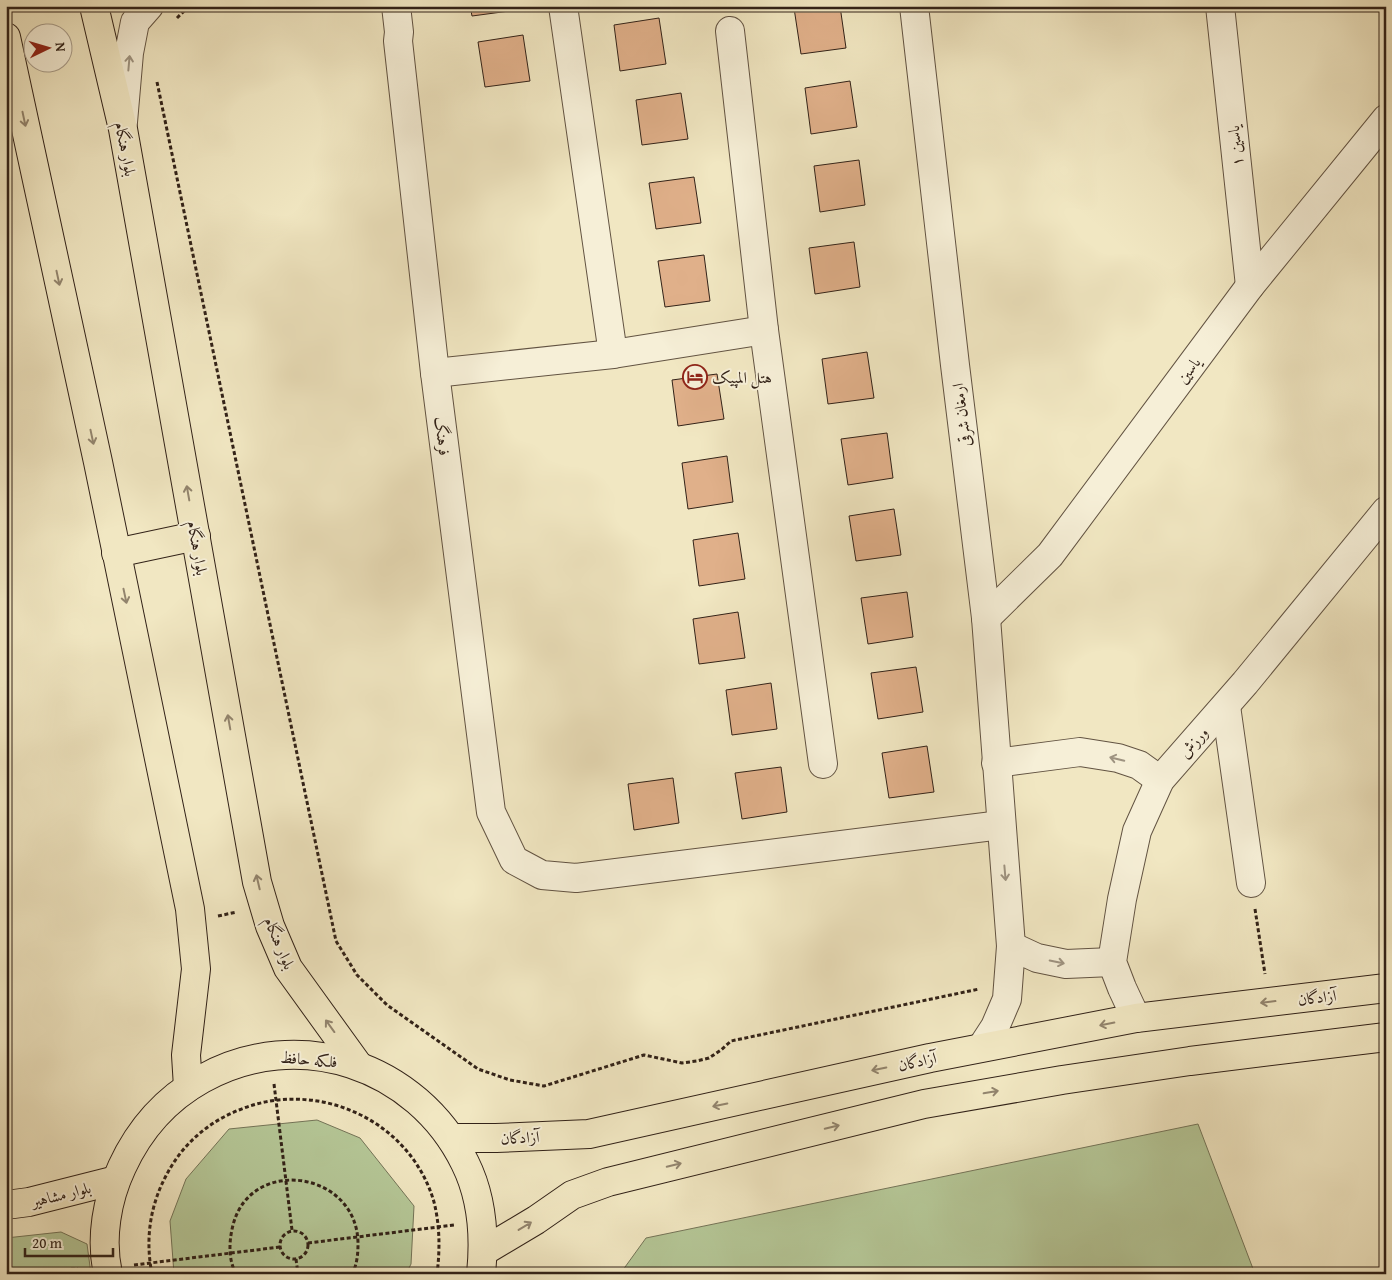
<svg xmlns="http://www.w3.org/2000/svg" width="1392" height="1280" font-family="'Gentium Book Plus',Amiri,serif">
  <rect width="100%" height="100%" fill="#f1e7c2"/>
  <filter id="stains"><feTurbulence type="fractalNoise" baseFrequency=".004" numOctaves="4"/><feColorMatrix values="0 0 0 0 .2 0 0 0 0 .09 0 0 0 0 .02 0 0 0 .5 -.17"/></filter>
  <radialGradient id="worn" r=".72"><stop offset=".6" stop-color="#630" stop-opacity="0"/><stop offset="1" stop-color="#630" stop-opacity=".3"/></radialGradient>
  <g fill="#b5c797" stroke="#747458">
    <polygon points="317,1120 360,1138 414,1206 411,1264 406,1274 174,1274 170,1221 186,1179 229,1129"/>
    <polygon points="1198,1124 1255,1274 620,1274 646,1238"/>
    <polygon points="61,1232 87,1244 91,1274 6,1274 6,1238"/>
  </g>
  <g fill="#e0b08a" stroke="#322218">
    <polygon points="470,6 516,6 517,10 472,16"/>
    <polygon points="810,6 840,6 846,48 801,54 794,8"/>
    <polygon points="659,18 666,64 620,71 614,25"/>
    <polygon points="523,35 530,81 485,87 478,42"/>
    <polygon points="850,81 857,127 811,134 805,88"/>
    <polygon points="681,93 688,139 642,145 636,100"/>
    <polygon points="859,160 865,205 820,212 814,166"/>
    <polygon points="694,177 701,223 656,229 649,183"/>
    <polygon points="854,242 860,287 815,294 809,248"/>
    <polygon points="704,255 710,301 665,307 658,261"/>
    <polygon points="867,352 874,398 828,404 822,359"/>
    <polygon points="717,374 724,419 678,426 672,380"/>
    <polygon points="887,433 893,478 848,485 841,439"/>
    <polygon points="727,456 733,502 688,509 682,463"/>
    <polygon points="894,509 901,555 856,561 849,516"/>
    <polygon points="738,533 745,579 699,586 693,540"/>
    <polygon points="907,592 913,637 868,644 861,598"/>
    <polygon points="738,612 745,658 699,664 693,619"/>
    <polygon points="916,667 923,712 878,719 871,673"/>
    <polygon points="771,683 777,729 732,735 726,690"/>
    <polygon points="927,746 934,792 889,798 882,753"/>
    <polygon points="781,767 787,812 742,819 735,773"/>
    <polygon points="673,778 679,823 634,830 628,784"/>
  </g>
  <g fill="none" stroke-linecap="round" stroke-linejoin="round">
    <defs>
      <g id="minor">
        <polyline points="396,6 399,32 398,41 435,373 491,812 514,860 542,875 576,878 1001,825"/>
        <polyline points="563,6 613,354"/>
        <polyline points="914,6 955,365 986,618 1011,946 1007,999 995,1027 982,1047"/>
        <polyline points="1220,6 1250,286"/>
        <polyline points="730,31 764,330 823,764"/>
        <polyline points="123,122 129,53 135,22 149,6"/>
        <polyline points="435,373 613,354 764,330"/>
        <polyline points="986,618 1050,555 1250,286 1386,119"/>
        <polyline points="1226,706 1251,883"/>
        <polyline points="996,763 1080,752 1118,758 1139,765 1160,780"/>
        <polyline points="1011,946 1037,958 1066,964 1112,962"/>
        <polyline points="1136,1018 1122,988 1112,962 1122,899 1137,831 1160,780 1245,683 1386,511"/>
      </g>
      <g id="major">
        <polyline points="94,6 123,129 257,882 270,926 288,968 358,1065"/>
        <polyline points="6,37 98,462 190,909 196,969 186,1055 188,1087"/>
        <polyline points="116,553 196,536"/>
        <polyline points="451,1138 496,1138 589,1134 930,1058 1136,1018 1386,988"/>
        <polyline points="6,1205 29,1202 116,1180"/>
        <polyline points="484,1251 536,1220 572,1195 608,1182 924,1104 1062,1080 1190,1061 1386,1037"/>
        <path d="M108,1274C100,1238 107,1199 122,1167C139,1130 166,1099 202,1079C298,1025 417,1065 465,1163C482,1197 485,1236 481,1274"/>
      </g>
    </defs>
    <use href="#minor" stroke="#625342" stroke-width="30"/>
    <use href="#major" stroke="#322218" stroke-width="30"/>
    <g stroke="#322218" stroke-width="3" stroke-dasharray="4 2.5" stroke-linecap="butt">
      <polyline points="177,18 189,6"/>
      <polyline points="157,82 336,941 357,975 387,1005 478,1069 510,1080 544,1086 644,1055 682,1063 697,1061 709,1058 721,1050 731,1041 979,989"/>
      <polyline points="1255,909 1265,974"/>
      <polyline points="218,916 237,912"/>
      <polyline points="274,1084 292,1230"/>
      <circle cx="294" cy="1245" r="14"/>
      <polyline points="308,1243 454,1225"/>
      <polyline points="296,1259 298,1274"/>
      <polyline points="134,1265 280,1247"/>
      <polyline points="6,1272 78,1269"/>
      <path d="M152,1274C145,1239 150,1205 167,1174C182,1145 208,1122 239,1110C316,1078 410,1119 434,1202C440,1226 440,1250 437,1274"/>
      <path d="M236,1274C228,1259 229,1241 233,1225C251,1155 358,1171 358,1244C358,1254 357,1265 352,1274"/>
    </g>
    <use href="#minor" stroke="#f6efd7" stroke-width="28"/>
    <use href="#major" stroke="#f1e7c2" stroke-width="28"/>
  </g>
  <defs><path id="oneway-shaft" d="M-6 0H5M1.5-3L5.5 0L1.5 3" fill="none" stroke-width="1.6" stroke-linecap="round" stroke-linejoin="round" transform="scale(1.25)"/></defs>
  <g stroke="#9e9381">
    <use href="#oneway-shaft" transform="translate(129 63) rotate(-85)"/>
    <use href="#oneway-shaft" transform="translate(1117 759) rotate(-166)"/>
    <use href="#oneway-shaft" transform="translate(1005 873) rotate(85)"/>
    <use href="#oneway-shaft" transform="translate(1057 962) rotate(12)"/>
  </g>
  <g stroke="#92846d">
    <use href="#oneway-shaft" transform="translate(24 119) rotate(78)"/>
    <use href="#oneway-shaft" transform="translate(58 278) rotate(78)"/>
    <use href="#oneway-shaft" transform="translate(92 437) rotate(78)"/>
    <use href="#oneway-shaft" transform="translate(188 493) rotate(-100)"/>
    <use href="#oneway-shaft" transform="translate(125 596) rotate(78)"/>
    <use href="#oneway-shaft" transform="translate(229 722) rotate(-100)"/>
    <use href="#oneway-shaft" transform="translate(258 882) rotate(-103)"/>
    <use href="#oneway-shaft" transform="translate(1268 1002) rotate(173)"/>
    <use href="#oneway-shaft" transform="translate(1107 1024) rotate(169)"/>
    <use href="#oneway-shaft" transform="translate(330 1026) rotate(-126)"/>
    <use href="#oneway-shaft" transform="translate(879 1069) rotate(168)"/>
    <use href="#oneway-shaft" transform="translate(991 1092) rotate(-10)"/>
    <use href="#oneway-shaft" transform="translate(720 1105) rotate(168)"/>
    <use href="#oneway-shaft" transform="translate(832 1127) rotate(-14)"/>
    <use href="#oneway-shaft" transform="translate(674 1165) rotate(-14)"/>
    <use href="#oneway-shaft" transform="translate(525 1226) rotate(-31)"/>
  </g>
  <defs>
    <symbol id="hotel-ring" viewBox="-11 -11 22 22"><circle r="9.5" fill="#f6efd7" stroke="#8f2418" stroke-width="1.5"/><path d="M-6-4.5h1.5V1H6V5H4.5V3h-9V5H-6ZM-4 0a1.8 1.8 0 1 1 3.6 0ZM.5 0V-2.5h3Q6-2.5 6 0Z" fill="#8f2418"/></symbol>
  </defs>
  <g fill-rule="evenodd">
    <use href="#hotel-ring" x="681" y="363" width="28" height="28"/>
  </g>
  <g text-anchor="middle" stroke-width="4" stroke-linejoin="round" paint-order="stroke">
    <g font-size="16" fill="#322218" stroke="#f6efd7">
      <text transform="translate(1235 146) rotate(-96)" y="6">یاسین ۱</text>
      <text transform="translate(126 149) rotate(79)" y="6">بلوار هنگام</text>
      <text transform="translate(1188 370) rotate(-53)" y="6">یاسین</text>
      <text transform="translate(961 415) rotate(-97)" y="6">ارمغان شرقی</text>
      <text transform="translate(443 436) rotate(83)" y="6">فرهنگ</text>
      <text transform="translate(198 548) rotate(80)" y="6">بلوار هنگام</text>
      <text transform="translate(1193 742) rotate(-49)" y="6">ورزش</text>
      <text transform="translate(280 943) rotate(67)" y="6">بلوار هنگام</text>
      <text transform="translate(1317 997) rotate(-7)" y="6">آزادگان</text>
      <text transform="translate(309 1059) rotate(5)" y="6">فلکه حافظ</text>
      <text transform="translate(917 1061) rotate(-12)" y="6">آزادگان</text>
      <text transform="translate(520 1137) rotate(-3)" y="6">آزادگان</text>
      <text transform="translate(61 1194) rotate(-14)" y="6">بلوار مشاهیر</text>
    </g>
    <g font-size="16" fill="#322218" stroke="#f6efd7" text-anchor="start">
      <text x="712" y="383">هتل المپیک</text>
    </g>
  </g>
  <rect width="1392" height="1280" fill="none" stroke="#f1e7c2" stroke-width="25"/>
  <rect x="8" y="8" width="1377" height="1265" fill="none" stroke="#322218" stroke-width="2.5"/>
  <rect x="12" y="12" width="1367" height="1255" fill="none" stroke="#322218"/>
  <g transform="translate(48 48) rotate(85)"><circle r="24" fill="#f6efd7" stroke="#a89d8b"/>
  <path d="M0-4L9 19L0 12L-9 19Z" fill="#8f2418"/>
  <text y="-8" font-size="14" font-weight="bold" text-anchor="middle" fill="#322218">N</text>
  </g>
  <path d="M25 1248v8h88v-8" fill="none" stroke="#322218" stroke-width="2.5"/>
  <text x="32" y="1248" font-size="15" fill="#322218" stroke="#f6efd7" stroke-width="4" paint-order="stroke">20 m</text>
  <rect width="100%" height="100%" filter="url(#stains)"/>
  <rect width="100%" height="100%" fill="url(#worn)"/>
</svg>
